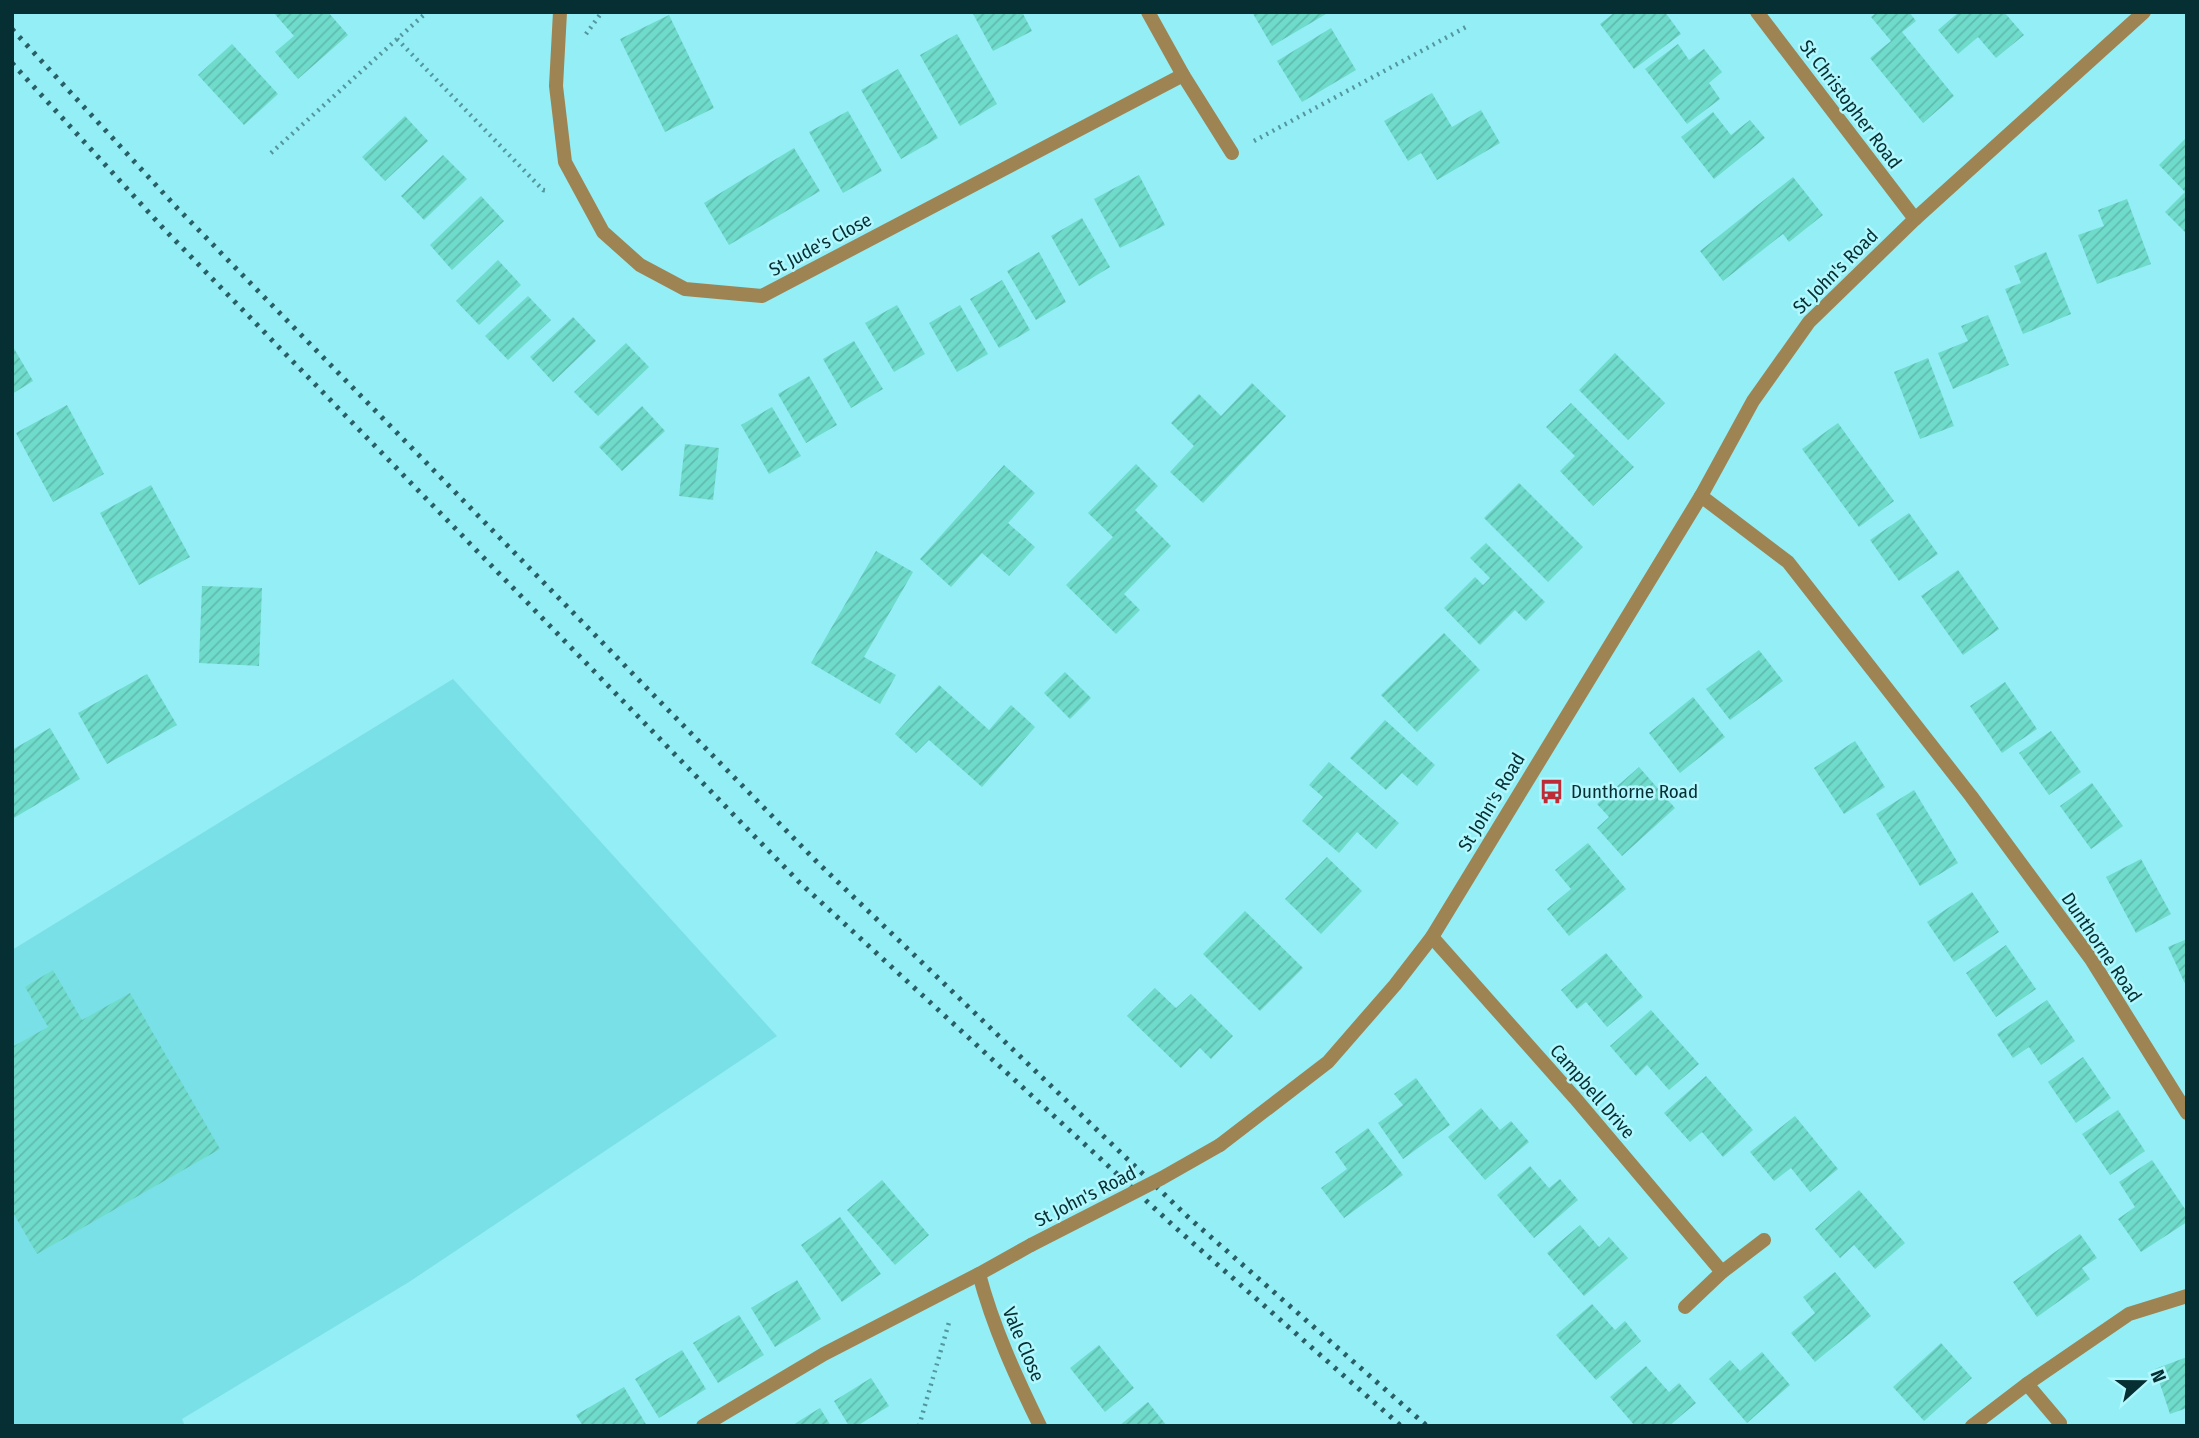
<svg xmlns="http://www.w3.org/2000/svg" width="2199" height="1438" font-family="'Fira Sans Condensed',sans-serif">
  <defs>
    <pattern id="building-hatch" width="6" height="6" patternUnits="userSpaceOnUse" patternTransform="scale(1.75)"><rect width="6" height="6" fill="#6fdbcb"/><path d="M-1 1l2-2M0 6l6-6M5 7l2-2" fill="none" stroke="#5fbcaf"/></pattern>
  </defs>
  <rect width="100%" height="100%" fill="#93eef6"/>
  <polygon fill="#7ae0e8" points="453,679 777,1036 409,1282 182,1419 185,1426 12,1426 12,950"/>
  <g fill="url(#building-hatch)">
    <polygon points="273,12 328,12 348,35 298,79 275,52 294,36"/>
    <polygon points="972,12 1022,12 1032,31 993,51"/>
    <polygon points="1252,12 1325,12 1326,14 1272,46"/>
    <polygon points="1615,12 1665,12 1681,34 1634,69 1600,24"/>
    <polygon points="1877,12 1909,12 1916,21 1902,32 1954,96 1923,123 1870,58 1891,41 1871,17"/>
    <polygon points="1959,12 2004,12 2024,35 1996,58 1978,37 1958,54 1938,30"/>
    <polygon points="669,15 714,108 665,132 620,39"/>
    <polygon points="1331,28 1356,70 1302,102 1277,61"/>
    <polygon points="957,34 997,104 960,126 920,55"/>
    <polygon points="232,44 278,94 244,125 198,75"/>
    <polygon points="1678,44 1689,60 1704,49 1722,72 1709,83 1720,99 1687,124 1645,69"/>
    <polygon points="898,69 938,138 901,159 861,90"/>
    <polygon points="1432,93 1452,127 1481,110 1500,143 1437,180 1421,153 1408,161 1384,121"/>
    <polygon points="848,111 882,171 843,193 809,132"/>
    <polygon points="1713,112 1731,135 1750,120 1765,138 1714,179 1681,137"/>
    <polygon points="405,116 428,141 385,181 362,157"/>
    <polygon points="2187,137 2187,234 2165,212 2185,192 2159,165"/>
    <polygon points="794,148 820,191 729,245 704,203"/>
    <polygon points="443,155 467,179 424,220 401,196"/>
    <polygon points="1139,175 1165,225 1120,248 1094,199"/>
    <polygon points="1793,177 1823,215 1789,242 1783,234 1723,281 1700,251"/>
    <polygon points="481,196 504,221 452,270 430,245"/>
    <polygon points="2127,199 2151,264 2097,284 2078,235 2104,226 2098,210"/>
    <polygon points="1082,218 1110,267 1079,286 1051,236"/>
    <polygon points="1039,252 1066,302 1036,320 1007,271"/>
    <polygon points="2046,252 2071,314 2023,334 2005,289 2021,283 2014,266"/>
    <polygon points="498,260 521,285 479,325 456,301"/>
    <polygon points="1002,280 1030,330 999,348 970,299"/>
    <polygon points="528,296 551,320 508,360 485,336"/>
    <polygon points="897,305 925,354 894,372 865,323"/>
    <polygon points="960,305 988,354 957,372 929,323"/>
    <polygon points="1988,315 2009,365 1953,389 1938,353 1968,341 1961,326"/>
    <polygon points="573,317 596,341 553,382 530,357"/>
    <polygon points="854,341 883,389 851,408 823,359"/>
    <polygon points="626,343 649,367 598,416 574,392"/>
    <polygon points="12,345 33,381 12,394"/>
    <polygon points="1615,353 1665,403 1628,440 1579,390"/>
    <polygon points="1928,358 1954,426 1920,439 1894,372"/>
    <polygon points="809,376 837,425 806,443 778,394"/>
    <polygon points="1252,383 1286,416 1203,503 1170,472 1194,446 1171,423 1199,394 1221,416"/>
    <polygon points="1571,403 1634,467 1593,506 1560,471 1575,456 1546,427"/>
    <polygon points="67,405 104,474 53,502 16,433"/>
    <polygon points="642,406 665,431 622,471 599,447"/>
    <polygon points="772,407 801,456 769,474 741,425"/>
    <polygon points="1838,423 1894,501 1859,527 1802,449"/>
    <polygon points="685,444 719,448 713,500 679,496"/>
    <polygon points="1136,464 1158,486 1135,510 1171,546 1124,594 1140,610 1116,634 1066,585 1113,537 1088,513"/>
    <polygon points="1004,465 1035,493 1008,523 1035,547 1009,576 982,553 951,587 920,559"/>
    <polygon points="1519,483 1583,547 1548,582 1484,518"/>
    <polygon points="151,485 190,557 139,585 100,513"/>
    <polygon points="1909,513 1938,554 1899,581 1870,540"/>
    <polygon points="1486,543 1545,602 1526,621 1515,610 1480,645 1444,608 1475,577 1483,585 1490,578 1470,558"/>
    <polygon points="876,551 913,572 864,657 896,675 880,704 811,663"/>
    <polygon points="1958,570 1999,629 1963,655 1921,596"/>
    <polygon points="202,586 262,588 259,666 199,663"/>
    <polygon points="1444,633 1480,670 1417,732 1381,695"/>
    <polygon points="1759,650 1783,681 1730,720 1706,689"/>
    <polygon points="1065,672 1091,698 1070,719 1044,693"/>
    <polygon points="147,674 177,725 107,764 78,713"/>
    <polygon points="2005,682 2037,729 2002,753 1970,706"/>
    <polygon points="939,685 989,730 1011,705 1035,727 982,787 929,740 916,753 895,734"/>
    <polygon points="1693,697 1725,737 1680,773 1649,733"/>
    <polygon points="1385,720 1435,765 1417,786 1402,773 1386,790 1350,758"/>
    <polygon points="50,728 80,779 12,819 12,750"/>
    <polygon points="2051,731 2081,772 2049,795 2019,753"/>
    <polygon points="1855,741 1885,787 1844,814 1814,768"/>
    <polygon points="1329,762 1399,823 1376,849 1357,832 1339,853 1302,821 1323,797 1309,785"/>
    <polygon points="1639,767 1675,808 1622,856 1597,828 1609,817 1597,804"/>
    <polygon points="2092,783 2123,826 2091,849 2060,806"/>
    <polygon points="1914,790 1958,863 1920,886 1876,814"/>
    <polygon points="1588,843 1626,889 1569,936 1547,909 1571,889 1555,870"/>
    <polygon points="1327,857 1362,891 1321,934 1285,899"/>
    <polygon points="2141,859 2171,914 2136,933 2106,877"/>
    <polygon points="1972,892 1999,932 1954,962 1927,922"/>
    <polygon points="1245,911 1303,968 1260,1011 1203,954"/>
    <polygon points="2187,939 2187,988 2168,947"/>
    <polygon points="2006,945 2036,989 1996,1017 1966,973"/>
    <polygon points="1606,953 1643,997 1607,1027 1586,1002 1577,1009 1561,990"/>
    <polygon points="53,970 82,1020 130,993 220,1149 37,1254 12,1211 12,1047 48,1027 25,987"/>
    <polygon points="1155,988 1176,1008 1191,994 1233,1036 1211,1059 1200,1048 1181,1068 1127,1016"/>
    <polygon points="2047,1000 2075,1041 2041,1065 2029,1047 2013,1058 1997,1034"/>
    <polygon points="1651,1010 1699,1064 1669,1090 1647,1065 1636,1076 1610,1046"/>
    <polygon points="2083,1057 2111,1098 2076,1123 2048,1082"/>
    <polygon points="1706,1076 1753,1130 1723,1157 1702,1132 1690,1142 1664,1113"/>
    <polygon points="1416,1078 1450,1125 1403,1159 1378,1123 1403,1105 1394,1094"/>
    <polygon points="1481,1108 1500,1130 1511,1121 1529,1142 1485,1180 1448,1137"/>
    <polygon points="2118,1110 2145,1151 2110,1175 2082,1134"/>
    <polygon points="1795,1116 1838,1169 1810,1192 1791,1168 1774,1181 1750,1152"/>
    <polygon points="1368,1128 1403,1175 1344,1218 1321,1188 1347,1169 1335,1152"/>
    <polygon points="2152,1160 2187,1212 2187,1222 2141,1252 2118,1219 2135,1207 2119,1182"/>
    <polygon points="1530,1166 1549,1188 1560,1179 1578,1200 1534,1238 1497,1195"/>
    <polygon points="882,1180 929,1235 895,1265 847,1210"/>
    <polygon points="1859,1190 1905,1243 1875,1269 1854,1245 1840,1258 1815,1229"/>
    <polygon points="840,1217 881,1274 842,1302 801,1245"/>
    <polygon points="1580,1225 1599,1247 1609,1237 1628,1258 1584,1296 1547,1253"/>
    <polygon points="2080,1234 2097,1258 2082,1268 2090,1279 2037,1317 2013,1282"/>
    <polygon points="1835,1272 1871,1316 1815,1362 1791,1333 1815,1313 1803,1297"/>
    <polygon points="797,1280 821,1319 775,1347 751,1308"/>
    <polygon points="1592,1304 1615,1330 1625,1321 1641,1341 1596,1380 1556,1335"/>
    <polygon points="739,1315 764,1355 718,1383 693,1343"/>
    <polygon points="1941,1343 1972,1378 1924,1421 1893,1387"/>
    <polygon points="1099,1345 1134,1388 1105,1412 1070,1368"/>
    <polygon points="682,1350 706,1389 659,1418 635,1379"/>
    <polygon points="1762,1352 1790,1385 1747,1423 1709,1379 1730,1360 1740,1371"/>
    <polygon points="2187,1357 2187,1408 2170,1414 2155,1369"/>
    <polygon points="1646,1366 1669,1392 1679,1383 1696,1403 1669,1426 1635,1426 1610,1397"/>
    <polygon points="871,1378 889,1406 857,1426 849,1426 834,1401"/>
    <polygon points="624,1387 647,1426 583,1426 576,1415"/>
    <polygon points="1148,1402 1167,1426 1119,1426"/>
    <polygon points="820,1408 831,1426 792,1426 799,1421"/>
  </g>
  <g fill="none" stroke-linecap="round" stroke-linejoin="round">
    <g stroke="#53979d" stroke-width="4.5" stroke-dasharray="2 5" stroke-linecap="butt">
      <polyline points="586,34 602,12"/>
      <polyline points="397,39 543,190 549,191"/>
      <polyline points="1254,141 1466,27"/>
      <polyline points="271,153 427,12"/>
      <polyline points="919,1426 950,1319"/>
    </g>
    <g stroke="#9e8453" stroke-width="14">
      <polyline points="560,12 556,86 565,162 603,232 640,265 685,289 762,296 1183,75"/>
      <polyline points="1148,12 1183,75 1232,153"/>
      <polyline points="1757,12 1915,219"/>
      <polyline points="1701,496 1788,562 1971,796 2091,959 2187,1113"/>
      <polyline points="1432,937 1575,1098 1722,1272"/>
      <path d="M979,1274C993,1327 1016,1377 1040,1426"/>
      <polyline points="1685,1307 1722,1272 1764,1240"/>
      <polyline points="2027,1384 2060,1423"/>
      <polyline points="1972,1426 2027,1384 2129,1314 2187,1296"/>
    </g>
    <g stroke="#9e8453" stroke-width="14">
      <polyline points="1220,1145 1328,1062 1395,985 1432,937 1701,496 1753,401 1809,322 1915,219 2144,12"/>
      <polyline points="703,1426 824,1354 979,1274 1031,1245"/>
    </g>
    <g stroke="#295f64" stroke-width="5" stroke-dasharray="3.5 7" stroke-linecap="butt">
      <polyline points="12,29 178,209 818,863 1188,1217 1427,1426"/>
      <polyline points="12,63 164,229 799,882 1177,1229 1401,1426"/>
    </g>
    <polyline stroke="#9e8453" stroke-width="14" points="1031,1245 1162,1178 1220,1145"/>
  </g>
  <defs>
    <symbol id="bus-bare" viewBox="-9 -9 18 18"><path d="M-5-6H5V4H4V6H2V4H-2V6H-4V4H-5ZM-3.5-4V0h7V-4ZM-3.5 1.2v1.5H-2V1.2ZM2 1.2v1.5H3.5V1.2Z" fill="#bd2c36" stroke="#b1f8fe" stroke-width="2.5" paint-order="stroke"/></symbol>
  </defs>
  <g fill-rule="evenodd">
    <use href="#bus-bare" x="1534" y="774" width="35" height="35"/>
  </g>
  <g text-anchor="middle" stroke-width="5" stroke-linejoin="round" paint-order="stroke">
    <g font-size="19" fill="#052f32" stroke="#b1f8fe">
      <text transform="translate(1851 104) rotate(53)" y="7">St Christopher Road</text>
      <text transform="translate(820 244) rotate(-28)" y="7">St Jude's Close</text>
      <text transform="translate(1835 271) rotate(-45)" y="7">St John's Road</text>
      <text transform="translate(1491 802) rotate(-59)" y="7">St John's Road</text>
      <text transform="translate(2102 947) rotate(56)" y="7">Dunthorne Road</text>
      <text transform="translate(1593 1091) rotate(49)" y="7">Campbell Drive</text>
      <text transform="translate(1085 1196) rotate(-27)" y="7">St John's Road</text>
      <text transform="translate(1024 1344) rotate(67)" y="7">Vale Close</text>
    </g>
    <g font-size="19" fill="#052f32" stroke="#b1f8fe" text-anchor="start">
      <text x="1571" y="798">Dunthorne Road</text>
    </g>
  </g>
  <rect width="2199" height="1438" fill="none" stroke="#052f32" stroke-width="28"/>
  <g transform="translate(2143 1382) rotate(69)" stroke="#b1f8fe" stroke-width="5" paint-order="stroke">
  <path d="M0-5L12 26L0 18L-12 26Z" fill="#052f32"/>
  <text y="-10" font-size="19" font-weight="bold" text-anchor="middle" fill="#052f32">N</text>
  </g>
</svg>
